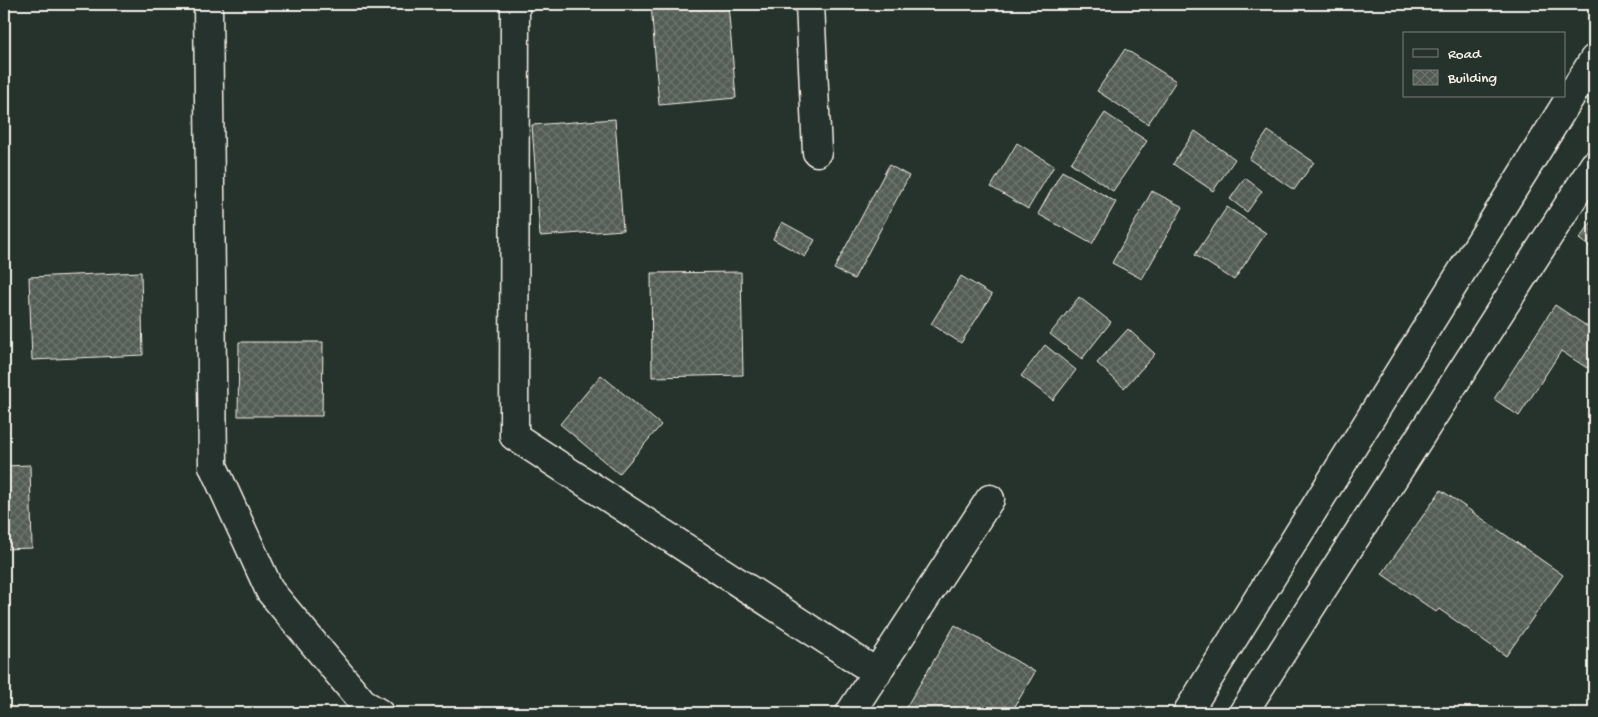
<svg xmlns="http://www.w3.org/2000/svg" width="1598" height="717" font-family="'Gochi Hand',sans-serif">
  <defs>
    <pattern id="building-cross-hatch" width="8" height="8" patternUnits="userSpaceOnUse" patternTransform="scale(1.25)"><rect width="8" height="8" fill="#525c55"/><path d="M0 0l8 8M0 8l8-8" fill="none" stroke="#6c746d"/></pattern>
  </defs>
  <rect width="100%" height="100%" fill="#26332d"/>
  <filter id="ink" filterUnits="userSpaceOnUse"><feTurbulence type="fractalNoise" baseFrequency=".02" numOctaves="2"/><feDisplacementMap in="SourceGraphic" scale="10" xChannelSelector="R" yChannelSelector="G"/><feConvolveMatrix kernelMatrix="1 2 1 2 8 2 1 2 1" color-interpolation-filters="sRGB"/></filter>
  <g filter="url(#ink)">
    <g fill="url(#building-cross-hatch)" stroke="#f4f1e8">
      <polygon points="651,4 728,4 736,98 659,105"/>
      <polygon points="1125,49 1176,81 1148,124 1097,91"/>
      <polygon points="1105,113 1147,141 1113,191 1071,163"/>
      <polygon points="615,119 623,230 540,236 532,125"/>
      <polygon points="1195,131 1235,159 1213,191 1173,164"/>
      <polygon points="1268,131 1314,162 1294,190 1249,159"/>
      <polygon points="1017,143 1054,166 1028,209 991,187"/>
      <polygon points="889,165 909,176 854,279 834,269"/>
      <polygon points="1062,171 1116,202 1092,244 1038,214"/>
      <polygon points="1245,178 1262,191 1247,212 1230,199"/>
      <polygon points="1152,191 1183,207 1142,279 1112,263"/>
      <polygon points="1227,207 1266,233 1234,280 1195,255"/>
      <polygon points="1594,219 1594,250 1579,239"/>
      <polygon points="782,222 815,240 805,257 773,239"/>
      <polygon points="141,272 143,355 32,360 29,277"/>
      <polygon points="741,272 743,375 652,377 651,273"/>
      <polygon points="961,276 992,295 961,343 931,324"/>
      <polygon points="1079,297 1111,322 1082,359 1050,334"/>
      <polygon points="1555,305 1594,331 1594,356 1587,368 1561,351 1519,416 1494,399"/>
      <polygon points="1128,329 1155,354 1124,388 1097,363"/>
      <polygon points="239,342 323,342 322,416 238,416"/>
      <polygon points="1045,345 1076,370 1053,400 1021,376"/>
      <polygon points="601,375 661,425 619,474 560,424"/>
      <polygon points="30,465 32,548 4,549 4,466"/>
      <polygon points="1441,490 1563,575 1506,656 1439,609 1436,612 1382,574"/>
      <polygon points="955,625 1035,672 1011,713 913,713 905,709"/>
    </g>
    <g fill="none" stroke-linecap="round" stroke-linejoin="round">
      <defs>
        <g id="minor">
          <polyline points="208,4 213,466 270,591 364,704 379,713"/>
          <polyline points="515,4 514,436 877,673"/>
          <polyline points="810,4 817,152"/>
          <polyline points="850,713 990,499"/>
        </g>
        <g id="major">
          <polyline points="1187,713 1594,59"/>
          <polyline points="1243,713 1594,165"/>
        </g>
      </defs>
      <use href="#minor" stroke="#f4f1e8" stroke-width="31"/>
      <use href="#major" stroke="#f4f1e8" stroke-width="31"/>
      <use href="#minor" stroke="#26332d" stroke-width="28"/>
      <use href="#major" stroke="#26332d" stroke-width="28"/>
    </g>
  </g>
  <rect width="1598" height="717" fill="none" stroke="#26332d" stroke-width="20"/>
  <rect x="10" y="10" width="1578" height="697" fill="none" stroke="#f4f1e8" stroke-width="2" filter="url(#ink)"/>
  <rect x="1403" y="32" width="162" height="65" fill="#26332d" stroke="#787f78"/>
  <rect x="1413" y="49" width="25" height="8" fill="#26332d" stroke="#787f78"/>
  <text x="1448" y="58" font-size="15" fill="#f4f1e8">Road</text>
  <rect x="1413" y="70" width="25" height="15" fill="url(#building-cross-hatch)" stroke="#787f78"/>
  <text x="1448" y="82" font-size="15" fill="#f4f1e8">Building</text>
</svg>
